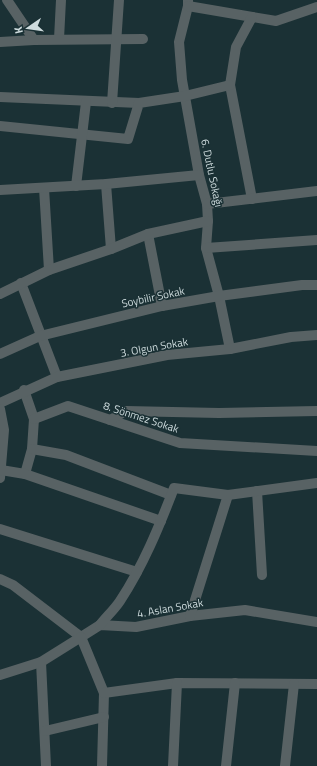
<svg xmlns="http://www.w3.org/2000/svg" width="317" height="766" font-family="'Titillium Web',sans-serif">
  <rect width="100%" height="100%" fill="#1b3135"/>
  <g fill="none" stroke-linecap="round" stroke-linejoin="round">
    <g stroke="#586264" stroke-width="10">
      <polyline points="7,0 34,40"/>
      <polyline points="188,0 188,6 179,42 182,80 199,175 207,204 208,221 206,248 219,296 230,349"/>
      <polyline points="188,6 276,21 317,7"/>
      <polyline points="252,17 236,47 230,85 252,199"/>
      <polyline points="59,39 61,0"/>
      <polyline points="0,42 34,40 143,39"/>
      <polyline points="0,97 139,103"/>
      <polyline points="112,103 119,0"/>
      <polyline points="0,126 128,139 139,103 185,96 230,85"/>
      <polyline points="106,184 111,249"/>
      <polyline points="76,186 86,102"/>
      <polyline points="44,188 49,270"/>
      <polyline points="0,190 106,184 199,175"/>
      <polyline points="207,204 317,191"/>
      <polyline points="148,234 162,306"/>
      <polyline points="206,248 317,240"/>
      <polyline points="21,283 57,377"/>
      <polyline points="0,294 49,270 111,249 148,234 208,221"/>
      <polyline points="0,354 40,336 162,306 219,296 302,285 317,285"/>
      <polyline points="24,390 34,419 32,449 25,474"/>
      <polyline points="0,403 57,377 167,355 230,349 291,337 317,335"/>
      <polyline points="0,409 4,430 0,478"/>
      <polyline points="34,419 68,406 180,443 317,451"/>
      <polyline points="110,420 126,411 219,413 317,411"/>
      <polyline points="32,449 66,455 171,495"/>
      <polyline points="1,470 25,474 161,521"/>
      <polyline points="257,491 262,575"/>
      <polyline points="0,529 137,572"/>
      <polyline points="0,579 13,585 81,637 100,625 136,627 190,616 245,610 317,622"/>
      <polyline points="190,616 228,495"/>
      <path d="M100,625C106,617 114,610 120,601C143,566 159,527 174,488L228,495L317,483"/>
      <polyline points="41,662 46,766"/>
      <polyline points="0,675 41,662 81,637 104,693 102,766"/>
      <polyline points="104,693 177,683 317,684"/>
      <polyline points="45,731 104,717"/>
      <polyline points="173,766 177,683"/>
      <polyline points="226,766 235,683"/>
      <polyline points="285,766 294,684"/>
    </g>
  </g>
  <g text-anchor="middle" stroke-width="3" stroke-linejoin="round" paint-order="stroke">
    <g font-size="11" fill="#cedbdd" stroke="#1b3135">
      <text transform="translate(212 173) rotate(78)" y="4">6. Dutlu Sokağı</text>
      <text transform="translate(153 297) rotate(-12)" y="4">Soybilir Sokak</text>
      <text transform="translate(154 347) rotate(-10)" y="4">3. Olgun Sokak</text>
      <text transform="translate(141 417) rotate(18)" y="4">8. Sönmez Sokak</text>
      <text transform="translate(170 608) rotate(-10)" y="4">4. Aslan Sokak</text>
    </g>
  </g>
  <g transform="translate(28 28) rotate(257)" stroke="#1b3135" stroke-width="3" paint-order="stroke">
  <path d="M0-3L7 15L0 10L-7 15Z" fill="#cedbdd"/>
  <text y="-6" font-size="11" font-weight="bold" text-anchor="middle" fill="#cedbdd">K</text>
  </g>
</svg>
